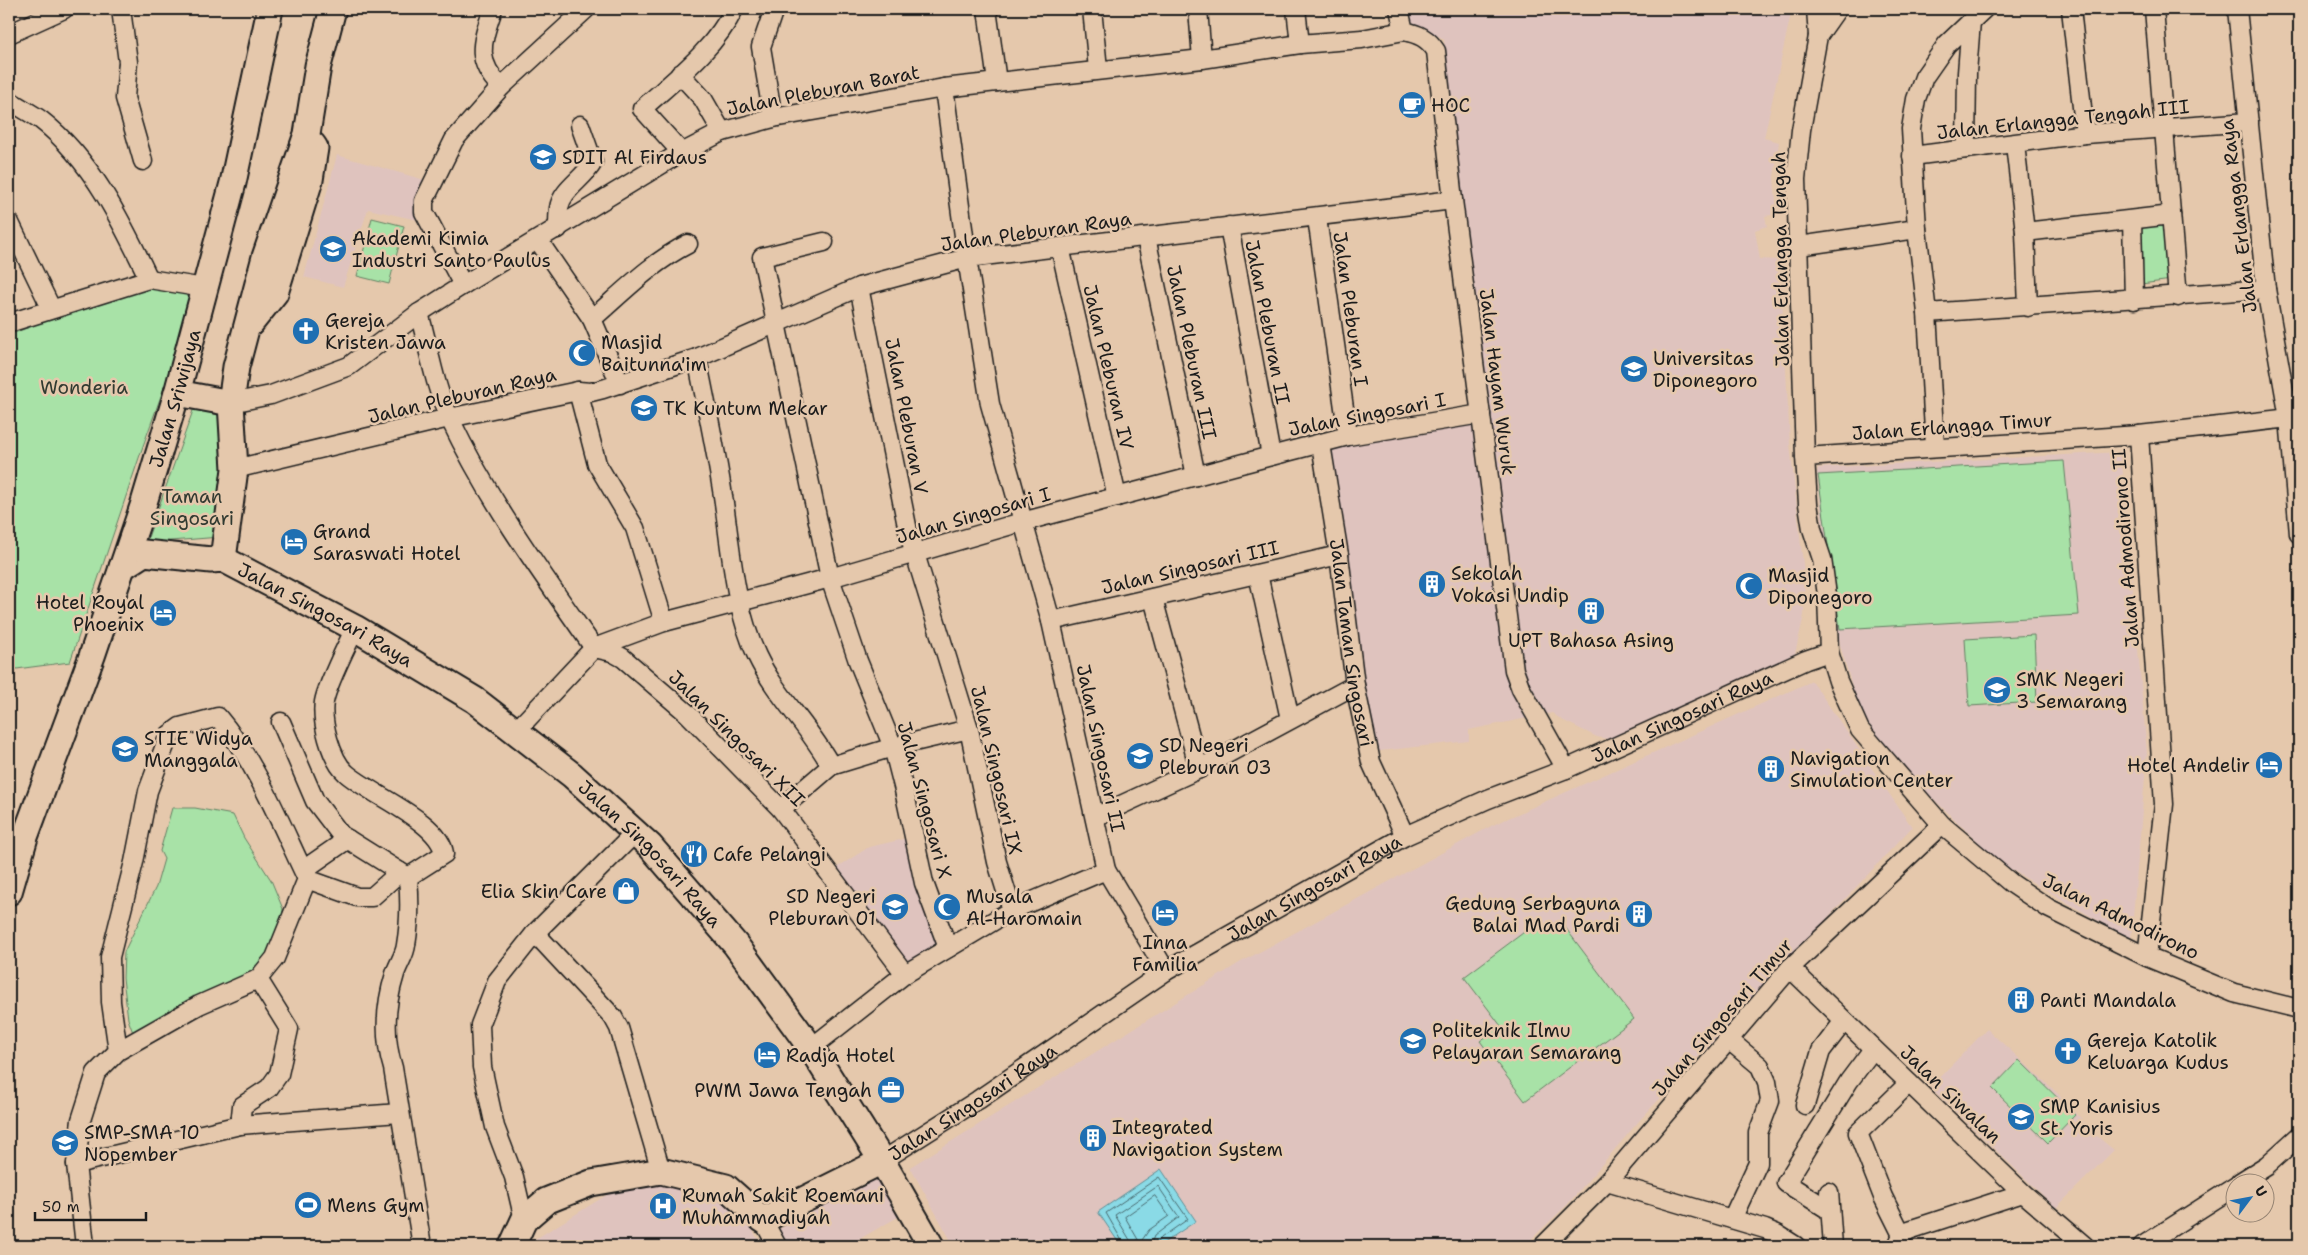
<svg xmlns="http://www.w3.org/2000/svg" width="2308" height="1255" font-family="'Shantell Sans',sans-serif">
  <rect width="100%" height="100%" fill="#e5c8ac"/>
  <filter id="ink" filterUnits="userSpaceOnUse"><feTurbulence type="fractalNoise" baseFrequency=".02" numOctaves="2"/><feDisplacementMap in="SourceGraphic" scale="10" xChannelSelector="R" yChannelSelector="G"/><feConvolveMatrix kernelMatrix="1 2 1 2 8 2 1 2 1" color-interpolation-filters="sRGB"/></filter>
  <g filter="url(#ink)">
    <g fill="#dfc3be">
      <polygon points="1405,9 1792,9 1764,138 1779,142 1774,177 1777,214 1765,216 1767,226 1755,230 1760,259 1780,260 1790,444 1805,582 1804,615 1795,654 1623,742 1597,737 1562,720 1552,713 1469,730 1469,741 1371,752 1330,448 1488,421 1444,39 1416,25 1406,15"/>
      <polygon points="337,155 432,182 422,221 368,209 343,287 304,277"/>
      <polygon points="2121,452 2147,753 2131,940 2000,863 1866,734 1840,645 1824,537 1817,473 1818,468"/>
      <polygon points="1812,681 1912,827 1640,1120 1567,1205 1524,1246 954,1246 910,1167 1241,962 1493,825"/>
      <polygon points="904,839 945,943 905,969 833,870 869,847"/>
      <polygon points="1987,1029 2067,1102 2093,1133 2114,1150 2056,1208 1930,1087"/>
      <polygon points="877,1178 898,1217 847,1246 524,1246 631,1180 727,1196 746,1217 758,1240"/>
    </g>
    <g fill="#a8e2a7" stroke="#627f62">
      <polygon points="372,218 404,226 389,284 357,276"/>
      <polygon points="2163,219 2172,280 2141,284 2133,223"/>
      <polygon points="144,282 198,293 143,446 70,662 9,670 9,335"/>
      <polygon points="195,405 227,412 220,537 146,543"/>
      <polygon points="2064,461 2079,615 1840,629 1818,475"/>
      <polygon points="2034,635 2037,702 1969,706 1965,639"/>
      <polygon points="172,808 195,808 233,815 244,838 271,880 283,909 279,936 265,966 136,1041 128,1019 123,978 124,952 156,887 164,859 160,851"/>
      <polygon points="1539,921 1548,931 1561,922 1634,1019 1525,1101 1480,1041 1501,1026 1464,977"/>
      <polygon points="2019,1060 2075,1115 2048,1143 1992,1088"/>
    </g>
    <polygon fill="#8adae6" stroke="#5e8e95" points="1161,1169 1196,1221 1159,1246 1121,1246 1098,1212"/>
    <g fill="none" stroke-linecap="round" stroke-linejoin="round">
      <g stroke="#48686d" stroke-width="1">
        <polygon points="1155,1196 1169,1216 1149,1230 1140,1243 1125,1217"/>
        <polyline points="1125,1246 1106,1213 1159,1177 1188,1219 1158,1240 1157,1246"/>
        <polyline points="1131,1246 1130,1240 1115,1215 1158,1186 1179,1217 1154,1236 1150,1246"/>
      </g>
      <defs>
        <g id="street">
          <polyline points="121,9 128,62 125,98 143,161"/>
          <path d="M493,9C482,42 474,60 501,87"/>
          <polyline points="987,9 997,82"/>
          <polyline points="1092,9 1098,69"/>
          <polyline points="1198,9 1202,59"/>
          <polyline points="1296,9 1300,44"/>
          <path d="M1399,9L1404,31C1418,34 1428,38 1436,51L1453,200L1514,670L1521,689L1566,769"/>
          <polyline points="1816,9 1818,36"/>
          <polyline points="2071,9 2085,134"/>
          <polyline points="2154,9 2178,297"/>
          <polyline points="2237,9 2266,289 2289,418 2299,534"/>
          <polyline points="9,34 64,9"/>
          <polyline points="680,74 703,99 722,132"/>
          <polyline points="944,88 967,258 990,404 1051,621 1106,870 1166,971"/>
          <path d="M9,100C19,107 31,113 41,120C92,160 122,222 149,279"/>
          <path d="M642,109C674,80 715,49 734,9"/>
          <polyline points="646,113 682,153"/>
          <polyline points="773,118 761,47 774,9"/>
          <polyline points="2015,144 2025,232 2028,307"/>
          <polyline points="1966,149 1967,73 1971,21"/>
          <polyline points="1912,156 2085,134 2249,122"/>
          <polyline points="1317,218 1348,436"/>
          <polyline points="2132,220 2134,300"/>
          <polyline points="9,221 51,308"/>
          <polyline points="1229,226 1271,456"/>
          <path d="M558,229C558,222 558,215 559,208C562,189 584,179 593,162L580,125"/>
          <polyline points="2025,232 2171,215"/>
          <polyline points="1146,237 1196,476"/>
          <polyline points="538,240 592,319 620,384"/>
          <polyline points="824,242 762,257 830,578 858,661 893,747 904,790 924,883 948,948"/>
          <polyline points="1799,246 1917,229"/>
          <polyline points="1060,247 1117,497"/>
          <polyline points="463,285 424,212 424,201 454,140 501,87 586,9"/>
          <polyline points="859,287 908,531 969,729 997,862 1012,910"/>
          <path d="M419,313C429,348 434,386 450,419C489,501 542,574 594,648L612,652L623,658L687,713L781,809L905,974"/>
          <polyline points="1927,313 2266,289"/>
          <path d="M592,319C622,293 652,262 688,244"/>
          <polyline points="9,323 149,279 204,288"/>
          <path d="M697,358C706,404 716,450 723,496C731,549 734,607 757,656C776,696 810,727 831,766"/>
          <polyline points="578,391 597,464 635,528 664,622"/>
          <polyline points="231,403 271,395 349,366 419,313 463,285 672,158 722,132 773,118 944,88 1202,59 1300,44 1362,39 1404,31"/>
          <polyline points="2299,417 2139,435 1805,457 1808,504 1812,529 1822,559 1827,595 1829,652 1838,681 1860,730 1942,825 2011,883 2048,908 2147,957 2234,993 2299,1009"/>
          <polyline points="2139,435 2164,804 2147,957"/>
          <path id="s1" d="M1321,444L1339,555L1355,685L1371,762L1405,836"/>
          <polyline points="1935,447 1927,313 1917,229 1911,129 1916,99 1924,77 1947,44 1984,9"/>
          <polyline points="1805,457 1796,179 1801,130 1818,36 1837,9"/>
          <polyline points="235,469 449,418 578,391 591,392 603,389 697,358 859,287 967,258 1453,200"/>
          <polyline points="1258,574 1290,719"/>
          <polyline points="1153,598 1199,769"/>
          <polyline points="1051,621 1339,555"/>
          <path d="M355,628C347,646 327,684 324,702C321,721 331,760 346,773C369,794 441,822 444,854L408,877"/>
          <path d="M281,722L315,801L341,835L408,877C410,900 410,922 406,945C405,955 398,964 395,974C385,1006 383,1036 393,1068L422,1246"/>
          <polyline points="515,732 594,648 664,622 830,578 1022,522 1271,456 1348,436 1481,414"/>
          <polyline points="781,809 831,766 893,747 969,729"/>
          <polyline points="1095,817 1199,769 1355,685"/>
          <polyline points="348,839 309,866 307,879 357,897 372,897 400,872"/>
          <polyline points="535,933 613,1017 619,1028 661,1171"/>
          <polyline points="1790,968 2023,1193 2085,1246"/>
          <polyline points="1729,1040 1760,1066 1767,1082 1770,1101 1758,1133 1758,1163 1732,1219"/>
          <polyline points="811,1048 905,974 1012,910 1106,870"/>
          <polyline points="1805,1105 1821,1051 1844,1021"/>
          <polyline points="240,1125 242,1106 269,1088 279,1074 289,1029 258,979"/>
          <path id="s2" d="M882,1161L978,1100L1166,971L1405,836L1488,799L1566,769L1806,660L1829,652"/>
          <polyline points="76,1164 240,1125 399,1113"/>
          <polyline points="1607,1182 1765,1229 1777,1234 1796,1246"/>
          <polyline points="2240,1182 2267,1165 2299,1136"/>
          <polyline points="1829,1192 1833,1246"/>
          <polyline points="1829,1210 1786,1183 1849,1081 1873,1049"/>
          <polyline points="524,1220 514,1177 495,1127 482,1067 480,1025 497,981 535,933 635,833"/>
          <polyline points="763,1220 777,1246"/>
          <polyline points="1902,1235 1883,1197 1858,1133 1909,1083"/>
          <path d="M85,1246L76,1164L81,1120L96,1073L118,1051L199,1005L258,979L275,958L307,879C281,825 257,763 218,717L180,727L169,735L148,791L134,862L110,957L111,1002L118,1051"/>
          <polyline points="1543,1246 1607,1182 1790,968 1942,825"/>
          <polyline points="1897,1246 1902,1235 1909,1230 2023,1193"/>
          <polyline points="2142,1246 2236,1186"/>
        </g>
        <g id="secondary">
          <polyline points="251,323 275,293 310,180 315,148 313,145"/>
          <polyline points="177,393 231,403"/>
          <polyline points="223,559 235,469 231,403 236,367 265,257 307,134 318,66 333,9"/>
          <path id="s3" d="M122,567L144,553L211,560L223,559L355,628L475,700L572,775L650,846L735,944L811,1048L882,1161L931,1246"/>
          <path id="s4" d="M9,892L25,837L92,656L143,506L177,393L233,183L270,9"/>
          <polyline points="512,1246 524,1220 546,1201 591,1183 661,1171 726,1187 763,1220 882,1161"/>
        </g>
      </defs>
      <use href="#street" stroke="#1c1c1c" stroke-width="21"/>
      <use href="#secondary" stroke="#1c1c1c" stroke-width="29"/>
      <use href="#street" stroke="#e5c8ac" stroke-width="18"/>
      <use href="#secondary" stroke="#e5c8ac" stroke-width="25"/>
    </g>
  </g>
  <defs>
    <symbol id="cafe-disc" viewBox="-11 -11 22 22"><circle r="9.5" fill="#1f6fb2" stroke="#e5c8ac"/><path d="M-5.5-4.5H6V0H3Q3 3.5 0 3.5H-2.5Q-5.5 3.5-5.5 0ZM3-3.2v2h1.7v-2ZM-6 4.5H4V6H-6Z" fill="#fff"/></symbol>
    <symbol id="school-disc" viewBox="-11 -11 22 22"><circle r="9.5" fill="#1f6fb2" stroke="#e5c8ac"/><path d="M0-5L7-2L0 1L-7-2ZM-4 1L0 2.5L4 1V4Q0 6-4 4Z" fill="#fff"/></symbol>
    <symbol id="university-disc" viewBox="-11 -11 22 22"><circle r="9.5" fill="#1f6fb2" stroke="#e5c8ac"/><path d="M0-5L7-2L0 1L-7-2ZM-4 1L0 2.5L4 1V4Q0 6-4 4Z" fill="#fff"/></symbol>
    <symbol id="church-disc" viewBox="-11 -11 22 22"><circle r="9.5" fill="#1f6fb2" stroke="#e5c8ac"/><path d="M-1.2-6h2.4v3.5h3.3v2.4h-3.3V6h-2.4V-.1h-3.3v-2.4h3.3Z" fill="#fff"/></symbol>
    <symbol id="mosque-disc" viewBox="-11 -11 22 22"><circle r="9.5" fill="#1f6fb2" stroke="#e5c8ac"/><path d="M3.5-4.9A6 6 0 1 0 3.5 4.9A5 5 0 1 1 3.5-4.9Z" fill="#fff"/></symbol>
    <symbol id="hotel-disc" viewBox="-11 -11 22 22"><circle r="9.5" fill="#1f6fb2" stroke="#e5c8ac"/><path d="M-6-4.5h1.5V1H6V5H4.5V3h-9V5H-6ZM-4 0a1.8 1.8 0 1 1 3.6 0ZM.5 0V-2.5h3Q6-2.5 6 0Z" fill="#fff"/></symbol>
    <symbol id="building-disc" viewBox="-11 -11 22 22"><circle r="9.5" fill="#1f6fb2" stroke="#e5c8ac"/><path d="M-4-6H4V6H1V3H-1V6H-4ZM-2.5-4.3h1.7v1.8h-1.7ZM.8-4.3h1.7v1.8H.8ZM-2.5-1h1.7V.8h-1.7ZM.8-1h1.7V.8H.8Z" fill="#fff"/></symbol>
    <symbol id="restaurant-disc" viewBox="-11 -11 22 22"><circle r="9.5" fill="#1f6fb2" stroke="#e5c8ac"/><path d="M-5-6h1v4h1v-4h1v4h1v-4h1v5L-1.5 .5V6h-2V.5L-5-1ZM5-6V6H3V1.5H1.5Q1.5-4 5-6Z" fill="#fff"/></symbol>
    <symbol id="shop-disc" viewBox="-11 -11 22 22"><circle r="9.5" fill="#1f6fb2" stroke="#e5c8ac"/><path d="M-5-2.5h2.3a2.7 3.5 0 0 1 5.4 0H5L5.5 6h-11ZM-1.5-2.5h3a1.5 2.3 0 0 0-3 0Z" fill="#fff"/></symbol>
    <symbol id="office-disc" viewBox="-11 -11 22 22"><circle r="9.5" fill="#1f6fb2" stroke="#e5c8ac"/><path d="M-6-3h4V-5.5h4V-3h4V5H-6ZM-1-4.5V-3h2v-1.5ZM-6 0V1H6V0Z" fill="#fff"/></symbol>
    <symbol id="stadium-disc" viewBox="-11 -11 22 22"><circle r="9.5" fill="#1f6fb2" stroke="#e5c8ac"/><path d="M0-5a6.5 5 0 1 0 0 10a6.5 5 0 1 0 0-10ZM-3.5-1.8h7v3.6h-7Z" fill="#fff"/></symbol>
    <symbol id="hospital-disc" viewBox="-11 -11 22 22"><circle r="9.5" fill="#1f6fb2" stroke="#e5c8ac"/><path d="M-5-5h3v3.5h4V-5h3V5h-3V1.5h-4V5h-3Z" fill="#fff"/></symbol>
  </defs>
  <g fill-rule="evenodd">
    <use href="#cafe-disc" x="1396" y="89" width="32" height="32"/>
    <use href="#school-disc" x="527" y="141" width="32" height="32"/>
    <use href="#university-disc" x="317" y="233" width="32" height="32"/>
    <use href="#church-disc" x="290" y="315" width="32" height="32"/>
    <use href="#mosque-disc" x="566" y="337" width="32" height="32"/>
    <use href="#university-disc" x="1618" y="353" width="32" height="32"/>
    <use href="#school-disc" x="628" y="392" width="32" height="32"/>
    <use href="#hotel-disc" x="278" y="526" width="32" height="32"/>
    <use href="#building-disc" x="1416" y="568" width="32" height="32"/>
    <use href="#mosque-disc" x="1733" y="570" width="32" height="32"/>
    <use href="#building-disc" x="1575" y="595" width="32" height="32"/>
    <use href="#hotel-disc" x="147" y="597" width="32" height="32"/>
    <use href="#school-disc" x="1981" y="674" width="32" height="32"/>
    <use href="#university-disc" x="109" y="733" width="32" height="32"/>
    <use href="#school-disc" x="1124" y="740" width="32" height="32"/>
    <use href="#hotel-disc" x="2253" y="749" width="32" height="32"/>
    <use href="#building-disc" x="1755" y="753" width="32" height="32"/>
    <use href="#restaurant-disc" x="678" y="838" width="32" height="32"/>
    <use href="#shop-disc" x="610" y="875" width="32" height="32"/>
    <use href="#school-disc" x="879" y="891" width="32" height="32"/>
    <use href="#mosque-disc" x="931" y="891" width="32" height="32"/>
    <use href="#hotel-disc" x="1149" y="897" width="32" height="32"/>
    <use href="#building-disc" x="1623" y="898" width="32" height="32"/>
    <use href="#building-disc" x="2005" y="984" width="32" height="32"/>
    <use href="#university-disc" x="1397" y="1025" width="32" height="32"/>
    <use href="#church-disc" x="2052" y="1035" width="32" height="32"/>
    <use href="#hotel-disc" x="751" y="1039" width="32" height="32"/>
    <use href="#office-disc" x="875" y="1074" width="32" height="32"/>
    <use href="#school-disc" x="2005" y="1101" width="32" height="32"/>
    <use href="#building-disc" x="1077" y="1122" width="32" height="32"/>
    <use href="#school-disc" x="49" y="1127" width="32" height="32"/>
    <use href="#stadium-disc" x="292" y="1189" width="32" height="32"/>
    <use href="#hospital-disc" x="647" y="1190" width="32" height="32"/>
  </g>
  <g text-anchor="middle" stroke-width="5" stroke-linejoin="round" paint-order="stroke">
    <g font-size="19" fill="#1c1c1c" stroke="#e5c8ac">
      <text transform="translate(823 90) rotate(-11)" y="7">Jalan Pleburan Barat</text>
      <text transform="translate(2063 119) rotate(-6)" y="7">Jalan Erlangga Tengah III</text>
      <text transform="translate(2238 216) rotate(-97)" y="7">Jalan Erlangga Raya</text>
      <text transform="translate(1036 231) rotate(-8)" y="7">Jalan Pleburan Raya</text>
      <text transform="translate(1780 259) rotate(-91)" y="7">Jalan Erlangga Tengah</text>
      <text transform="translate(1351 309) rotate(82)" y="7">Jalan Pleburan I</text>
      <text transform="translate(1268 322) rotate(79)" y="7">Jalan Pleburan II</text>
      <text transform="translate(1192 352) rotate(78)" y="7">Jalan Pleburan III</text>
      <text transform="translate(1109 367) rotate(77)" y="7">Jalan Pleburan IV</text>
      <text transform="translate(1498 382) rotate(83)" y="7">Jalan Hayam Wuruk</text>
      <text transform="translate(462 395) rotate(-13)" y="7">Jalan Pleburan Raya</text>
      <text dy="7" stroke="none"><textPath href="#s4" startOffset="521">Jalan Sriwijaya</textPath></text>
      <text transform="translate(1367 414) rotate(-11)" y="7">Jalan Singosari I</text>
      <text transform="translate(907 416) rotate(79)" y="7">Jalan Pleburan V</text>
      <text transform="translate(1952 426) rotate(-4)" y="7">Jalan Erlangga Timur</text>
      <text transform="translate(973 515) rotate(-16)" y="7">Jalan Singosari I</text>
      <text transform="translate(2125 548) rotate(-94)" y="7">Jalan Admodirono II</text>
      <text transform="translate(1190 567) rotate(-13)" y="7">Jalan Singosari III</text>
      <text dy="7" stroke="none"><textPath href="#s3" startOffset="222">Jalan Singosari Raya</textPath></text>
      <text dy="7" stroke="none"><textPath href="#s1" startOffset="201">Jalan Taman Singosari</textPath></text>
      <text dy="7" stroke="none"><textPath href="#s2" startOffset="918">Jalan Singosari Raya</textPath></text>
      <text transform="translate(737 738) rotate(45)" y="7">Jalan Singosari XII</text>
      <text transform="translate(1101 748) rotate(78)" y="7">Jalan Singosari II</text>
      <text transform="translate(997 770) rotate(77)" y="7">Jalan Singosari IX</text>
      <text transform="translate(925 800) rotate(75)" y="7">Jalan Singosari X</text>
      <text dy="7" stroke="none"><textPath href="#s3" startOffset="628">Jalan Singosari Raya</textPath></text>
      <text dy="7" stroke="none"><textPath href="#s2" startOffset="512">Jalan Singosari Raya</textPath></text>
      <text transform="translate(2121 916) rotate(26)" y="7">Jalan Admodirono</text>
      <text transform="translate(1722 1017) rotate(-49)" y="7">Jalan Singosari Timur</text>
      <text transform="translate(1951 1094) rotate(44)" y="7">Jalan Siwalan</text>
      <text dy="7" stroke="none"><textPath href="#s2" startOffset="108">Jalan Singosari Raya</textPath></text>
    </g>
    <g font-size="19" fill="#1c1c1c" stroke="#e5c8ac" text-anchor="start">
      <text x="1431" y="112">HOC</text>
      <text x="562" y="164">SDIT Al Firdaus</text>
      <text x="352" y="245">Akademi Kimia<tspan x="352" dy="22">Industri Santo Paulus</tspan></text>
      <text x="325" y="327">Gereja<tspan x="325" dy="22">Kristen Jawa</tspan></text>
      <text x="601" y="349">Masjid<tspan x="601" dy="22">Baitunna'im</tspan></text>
      <text x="1653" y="365">Universitas<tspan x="1653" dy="22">Diponegoro</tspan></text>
      <text x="663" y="415">TK Kuntum Mekar</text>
      <text x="313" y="538">Grand<tspan x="313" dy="22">Saraswati Hotel</tspan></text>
      <text x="1451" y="580">Sekolah<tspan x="1451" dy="22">Vokasi Undip</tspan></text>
      <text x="1768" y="582">Masjid<tspan x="1768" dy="22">Diponegoro</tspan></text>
      <text x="144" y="609" text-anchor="end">Hotel Royal<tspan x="144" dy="22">Phoenix</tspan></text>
      <text x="1591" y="647" text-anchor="middle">UPT Bahasa Asing</text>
      <text x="2016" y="686">SMK Negeri<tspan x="2016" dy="22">3 Semarang</tspan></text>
      <text x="144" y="745">STIE Widya<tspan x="144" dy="22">Manggala</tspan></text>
      <text x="1159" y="752">SD Negeri<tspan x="1159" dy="22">Pleburan 03</tspan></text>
      <text x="1790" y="765">Navigation<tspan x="1790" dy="22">Simulation Center</tspan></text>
      <text x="2250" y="772" text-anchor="end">Hotel Andelir</text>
      <text x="713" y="861">Cafe Pelangi</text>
      <text x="607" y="898" text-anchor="end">Elia Skin Care</text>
      <text x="876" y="903" text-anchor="end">SD Negeri<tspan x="876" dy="22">Pleburan 01</tspan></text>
      <text x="966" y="903">Musala<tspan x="966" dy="22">Al-Haromain</tspan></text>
      <text x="1620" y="910" text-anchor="end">Gedung Serbaguna<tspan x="1620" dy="22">Balai Mad Pardi</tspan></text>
      <text x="1165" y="949" text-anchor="middle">Inna<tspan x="1165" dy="22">Familia</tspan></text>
      <text x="2040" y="1007">Panti Mandala</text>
      <text x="1432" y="1037">Politeknik Ilmu<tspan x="1432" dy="22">Pelayaran Semarang</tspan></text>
      <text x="2087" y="1047">Gereja Katolik<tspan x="2087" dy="22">Keluarga Kudus</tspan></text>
      <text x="786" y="1062">Radja Hotel</text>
      <text x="872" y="1097" text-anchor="end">PWM Jawa Tengah</text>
      <text x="2040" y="1113">SMP Kanisius<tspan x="2040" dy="22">St. Yoris</tspan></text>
      <text x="1112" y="1134">Integrated<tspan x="1112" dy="22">Navigation System</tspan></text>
      <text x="84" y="1139">SMP-SMA 10<tspan x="84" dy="22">Nopember</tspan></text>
      <text x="682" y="1202">Rumah Sakit Roemani<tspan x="682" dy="22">Muhammadiyah</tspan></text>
      <text x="327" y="1212">Mens Gym</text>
    </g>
    <g font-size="19" fill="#313a31" stroke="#e5c8ac">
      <text x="84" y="394">Wonderia</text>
      <text x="192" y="503">Taman<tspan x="192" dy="22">Singosari</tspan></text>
    </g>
  </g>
  <rect width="2308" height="1255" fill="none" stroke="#e5c8ac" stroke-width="30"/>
  <rect x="15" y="15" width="2278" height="1225" fill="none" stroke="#1c1c1c" stroke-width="2" filter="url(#ink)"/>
  <g transform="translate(2250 1198) rotate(58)"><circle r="24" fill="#e5c8ac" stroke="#958372"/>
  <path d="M0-4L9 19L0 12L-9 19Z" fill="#1f6fb2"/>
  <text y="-8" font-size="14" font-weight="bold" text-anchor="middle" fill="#1c1c1c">U</text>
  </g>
  <path d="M35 1212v8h111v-8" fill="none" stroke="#1c1c1c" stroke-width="2.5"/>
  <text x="42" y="1212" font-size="15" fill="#1c1c1c" stroke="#e5c8ac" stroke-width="4" paint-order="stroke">50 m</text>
</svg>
